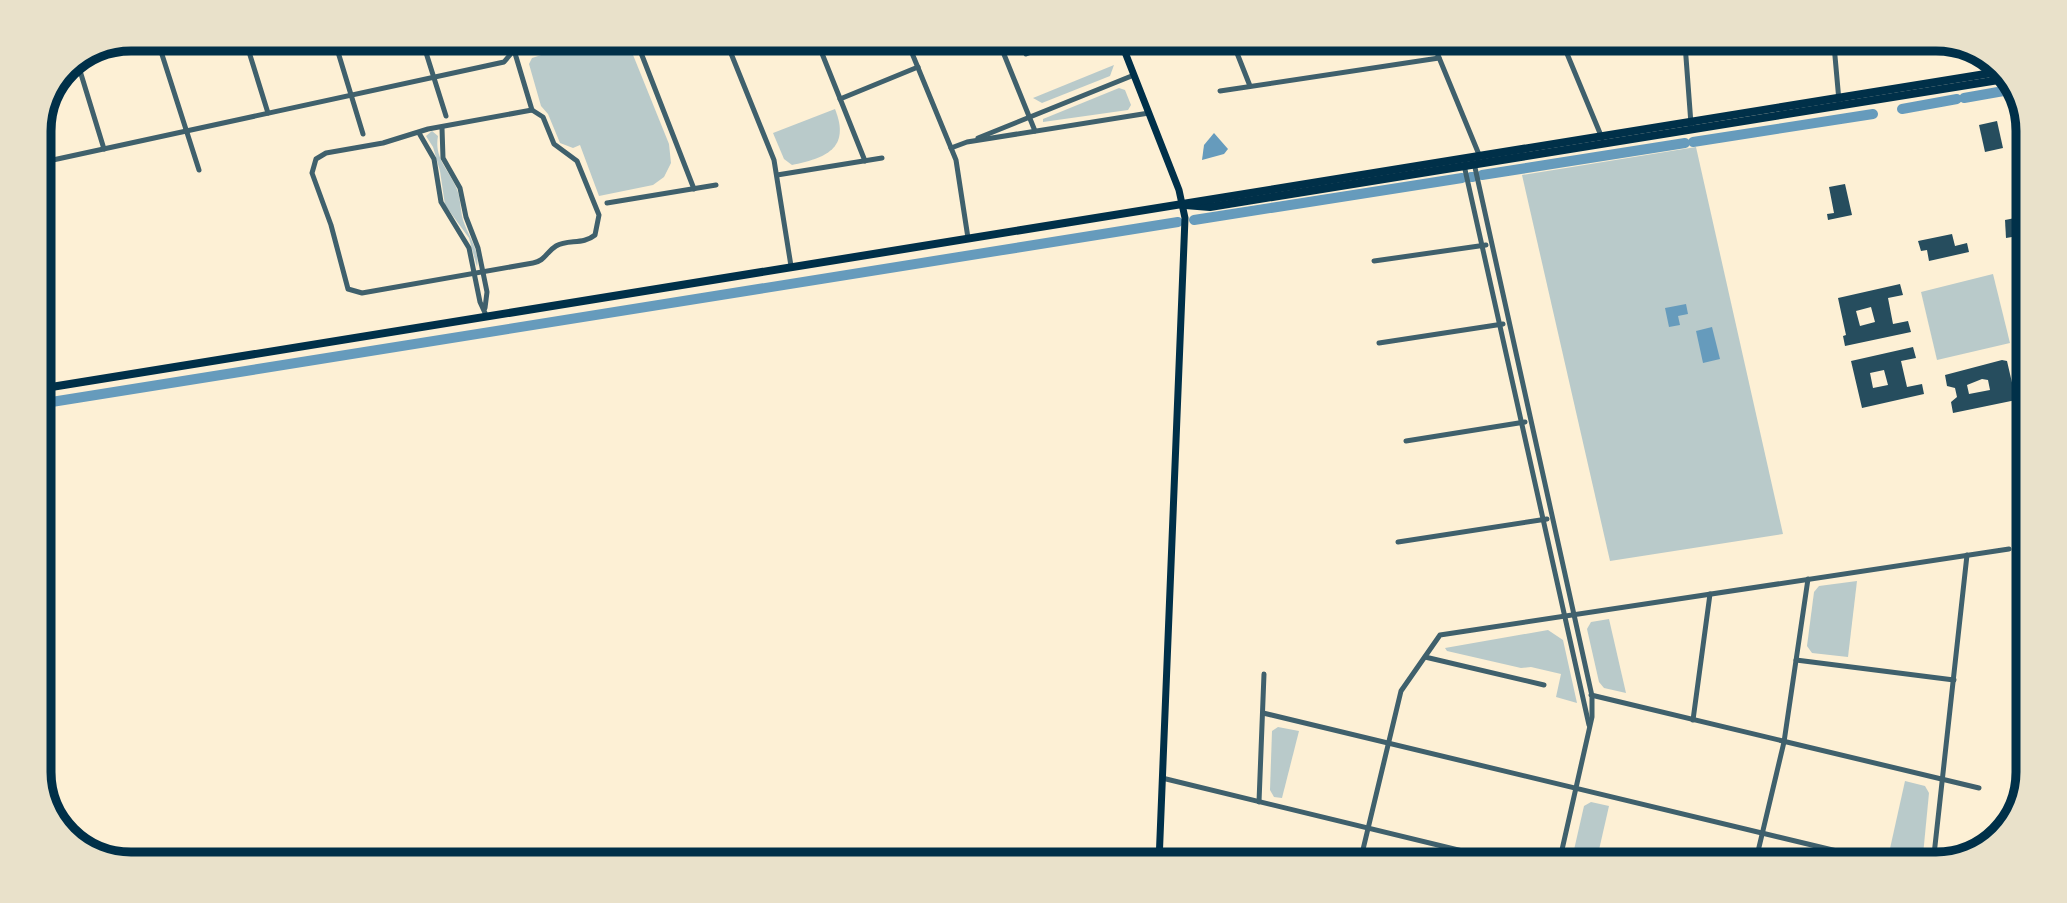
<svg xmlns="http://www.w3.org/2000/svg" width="2067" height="903" font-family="Arial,sans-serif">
  <rect width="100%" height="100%" fill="#fdf0d5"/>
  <g fill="#b9caca">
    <polygon points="587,40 627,40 669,144 671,163 664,177 653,185 599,196 580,145 573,148 560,143 548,114 541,106 529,64 532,58"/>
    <polygon points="1114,65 1110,76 1042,103 1033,98"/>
    <polygon points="1119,88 1125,90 1131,105 1128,110 1043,122 1043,119"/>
    <path d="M835,109C851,149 825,158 792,165L784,159L773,133Z"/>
    <path d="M432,131L438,136C434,158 448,169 456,187C461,198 460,209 463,220C468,236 480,250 477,267L469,238L445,205L440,171L433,147L426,136Z"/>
    <polygon points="1696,147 1783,534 1610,561 1522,175"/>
    <polygon points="1993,274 2010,343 1937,360 1921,292"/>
    <polygon points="1857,581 1848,657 1812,653 1807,646 1814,592 1819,586"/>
    <polygon points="1609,619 1626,693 1604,688 1599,682 1587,629 1591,622"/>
    <polygon points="1548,630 1563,640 1577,703 1556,697 1561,674 1531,667 1521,668 1447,651 1445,648"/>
    <polygon points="1278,727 1299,731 1282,798 1274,797 1270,790 1272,731"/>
    <polygon points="1905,781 1925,786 1929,793 1923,855 1916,860 1889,853"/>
    <polygon points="1591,802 1609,806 1596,863 1571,863 1584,806"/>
  </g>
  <g fill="#669bbc">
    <polygon points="1214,133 1228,149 1224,154 1202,160 1204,145"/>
    <polygon points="1686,304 1688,314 1678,316 1680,325 1669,327 1665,308"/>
    <polygon points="1712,327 1720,359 1703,363 1696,331"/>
  </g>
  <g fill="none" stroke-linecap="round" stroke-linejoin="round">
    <g stroke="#669bbc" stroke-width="10">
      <polyline points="1964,98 2015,89"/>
      <polyline points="1902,109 1957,99"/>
      <polyline points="1693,142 1873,114"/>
      <polyline points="1482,175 1685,143"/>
      <polyline points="1471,177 1473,177"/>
      <polyline points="1194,220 1462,178"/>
      <polyline points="39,404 1178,222"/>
    </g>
  </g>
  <g fill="#264d5e" fill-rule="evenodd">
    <polygon points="1997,121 2003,148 1985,152 1979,125"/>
    <polygon points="1845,184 1852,215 1828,220 1827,214 1834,213 1829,187"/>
    <polygon points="2015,218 2018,236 2006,238 2005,220"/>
    <polygon points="1952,234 1955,246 1967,243 1969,252 1929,261 1927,250 1921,251 1918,241"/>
    <path d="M1900,284L1903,295L1888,298L1893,324L1908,321L1911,332L1845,346L1843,336L1846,335L1838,298ZM1871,307L1875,322L1860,326L1856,311Z"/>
    <path d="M1913,347L1916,358L1901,361L1907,387L1922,384L1924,394L1862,408L1851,361ZM1884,370L1888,385L1873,388L1870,373Z"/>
    <path d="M2002,360L2007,361L2016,400L1953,413L1951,402L1957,397L1955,388L1947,386L1945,375ZM1982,379L1988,380L1990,390L1969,394L1967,385Z"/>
  </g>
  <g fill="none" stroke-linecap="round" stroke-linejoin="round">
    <g stroke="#3f606c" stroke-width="5">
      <polyline points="157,39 199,170"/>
      <polyline points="245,39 268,113"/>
      <polyline points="334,39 363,134"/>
      <polyline points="422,40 446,116"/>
      <polyline points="511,40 532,110"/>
      <polyline points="636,40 694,189"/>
      <polyline points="726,41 774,160 791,266"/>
      <polyline points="817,41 865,161"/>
      <polyline points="907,41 956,160 968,238"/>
      <polyline points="999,42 1035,131"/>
      <polyline points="1233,43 1250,86"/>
      <polyline points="1433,43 1480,157"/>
      <polyline points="1563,44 1602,138"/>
      <polyline points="1685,44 1691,124"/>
      <polyline points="1834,45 1839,101"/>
      <polyline points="1026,54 1056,42"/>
      <polyline points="77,61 104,149"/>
      <polyline points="1220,91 1439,58"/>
      <polyline points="840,99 918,67"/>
      <path d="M532,110L543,117L554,144L577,161L599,215L595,235C583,245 568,239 556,246C546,252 545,261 533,263L362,293L348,289L331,225L312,173L316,159L326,153L383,143L428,129Z"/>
      <polyline points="442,128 443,158 460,188 466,217 478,248 487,292 485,308"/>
      <polyline points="419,133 434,159 441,202 469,248 480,302 486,315"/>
      <polyline points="978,138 1134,75"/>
      <polyline points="951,148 967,142 1149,113"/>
      <polyline points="39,163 504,62 514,50 547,40"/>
      <polyline points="1474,163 1592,696 1592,717 1559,863"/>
      <polyline points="1464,165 1589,725"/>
      <polyline points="777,175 882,158"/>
      <polyline points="607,203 716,185"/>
      <polyline points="1374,261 1486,245"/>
      <polyline points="1379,343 1503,324"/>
      <polyline points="1406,441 1525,422"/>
      <polyline points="1398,542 1547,519"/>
      <polyline points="1425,657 1544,685"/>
      <polyline points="1796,660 1954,680"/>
      <polyline points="1591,695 1979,788"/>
      <polyline points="1263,713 1891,864"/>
      <polyline points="1693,720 1710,594"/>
      <polyline points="1162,778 1512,863"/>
      <polyline points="1259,802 1264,674"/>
      <polyline points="1360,862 1401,691 1440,635 2009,549"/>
      <polyline points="1755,864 1784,742 1808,579"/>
      <polyline points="1933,864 1967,555"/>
    </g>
    <polyline stroke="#003049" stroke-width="7" points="1121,42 1179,190 1185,218 1159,862"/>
    <g stroke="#003049" stroke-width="8">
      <polyline points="1185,205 1210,207 2011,78"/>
      <polyline points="39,389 2004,71"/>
    </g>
  </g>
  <path d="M0 0H2067V903H0ZM131 51H1936A80 80 0 0 1 2016 131V772A80 80 0 0 1 1936 852H131A80 80 0 0 1 51 772V131A80 80 0 0 1 131 51Z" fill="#e9e1ca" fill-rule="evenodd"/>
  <path fill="none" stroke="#003049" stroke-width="9" d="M131 51H1936A80 80 0 0 1 2016 131V772A80 80 0 0 1 1936 852H131A80 80 0 0 1 51 772V131A80 80 0 0 1 131 51Z"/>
</svg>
